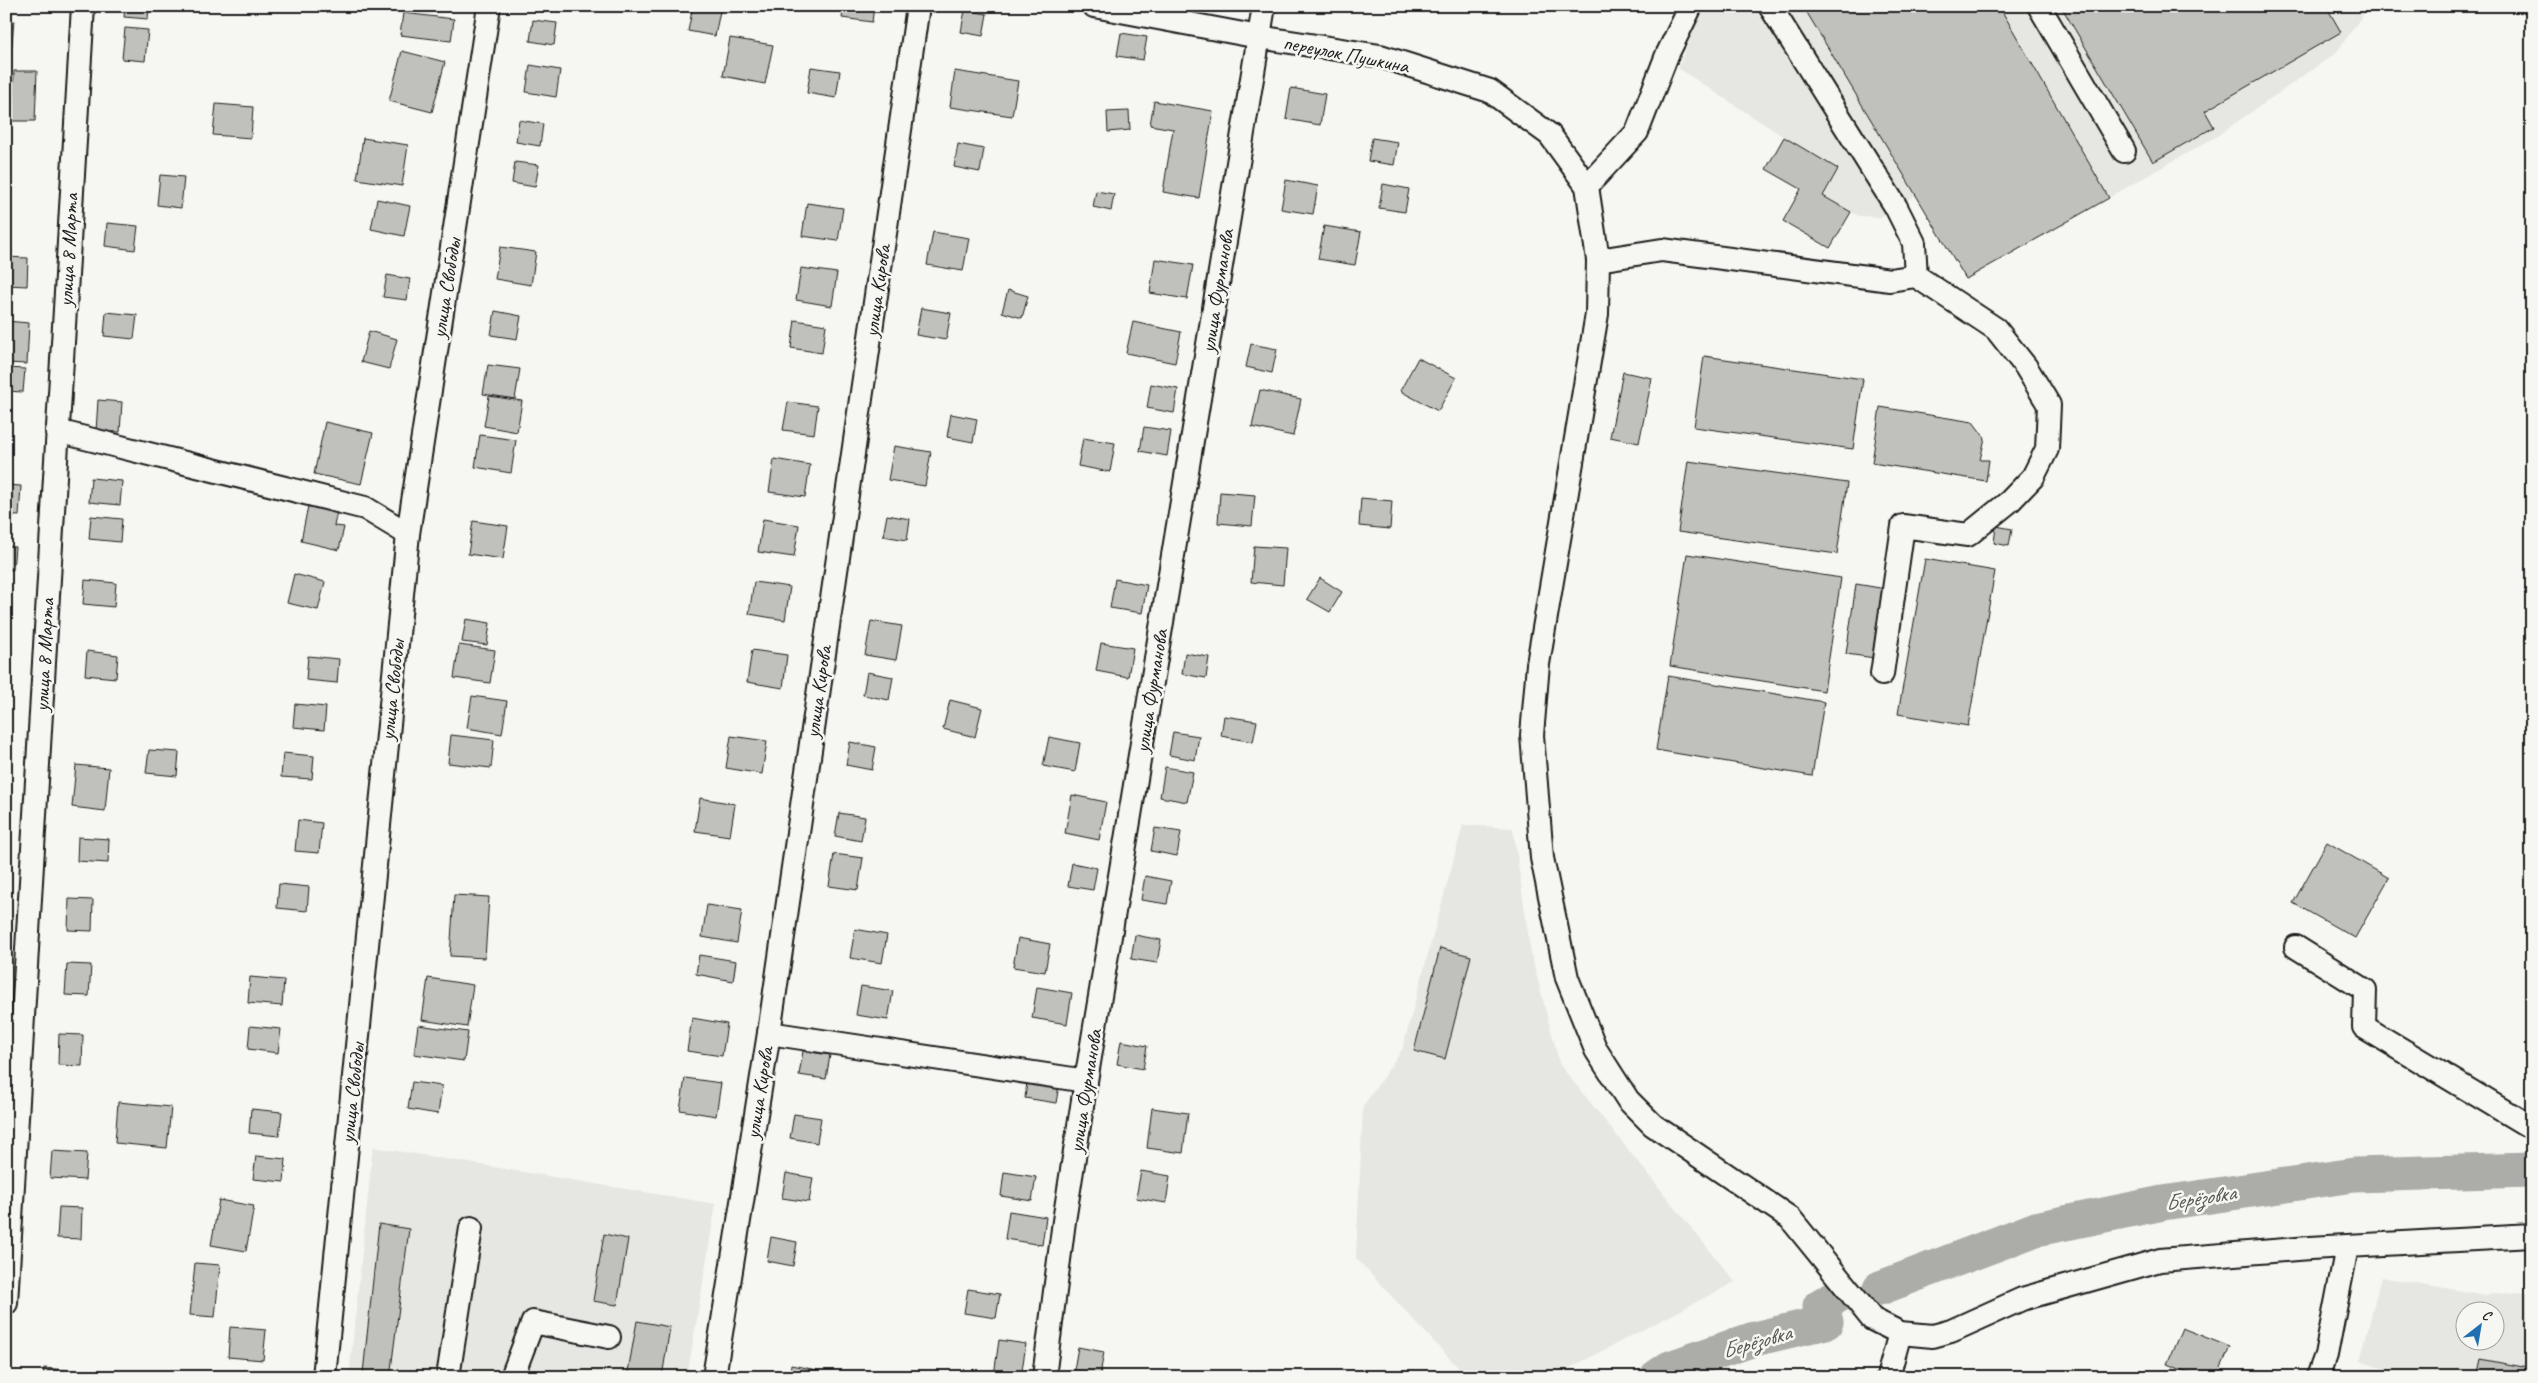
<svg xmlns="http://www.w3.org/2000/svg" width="2538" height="1383" font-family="Caveat,sans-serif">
  <rect width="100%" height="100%" fill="#f6f6f2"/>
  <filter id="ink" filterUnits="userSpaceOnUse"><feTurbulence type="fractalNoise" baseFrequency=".02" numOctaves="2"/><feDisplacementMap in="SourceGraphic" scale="10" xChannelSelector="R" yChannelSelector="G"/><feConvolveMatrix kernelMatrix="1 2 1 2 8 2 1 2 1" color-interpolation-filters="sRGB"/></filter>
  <g filter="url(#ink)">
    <g fill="#e6e6e2" fill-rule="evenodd">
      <polygon points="1703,6 2369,6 2336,53 2217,136 1966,279 1916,195 1880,217 1860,216 1851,212 1823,196 1838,169 1784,137 1678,68"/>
      <polygon points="1463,825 1513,828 1531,954 1560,1065 1735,1282 1552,1377 1467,1377 1356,1258 1363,1106 1402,1050"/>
      <polygon points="373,1147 716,1204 687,1377 349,1377"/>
      <path d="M2381,1277L2486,1295L2532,1291V1377H2408L2360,1360ZM2466,1310H2496V1340H2466Z"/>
    </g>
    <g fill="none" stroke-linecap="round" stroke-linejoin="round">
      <g stroke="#acaca9" stroke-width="35">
        <polyline points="1880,1288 2036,1229 2163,1203 2354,1175 2532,1170"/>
        <polyline points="1657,1377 1670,1368 1754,1339 1826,1322 1820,1306 1834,1298"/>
      </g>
    </g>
    <g fill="#c0c0bd" stroke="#1c1c1c">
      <polygon points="125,6 149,6 148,19 124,17"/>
      <polygon points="693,6 721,6 715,36 688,31"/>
      <polygon points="844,6 874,6 872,22 842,18"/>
      <polygon points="1803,6 1999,6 2109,198 1966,279"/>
      <polygon points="2061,6 2326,6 2341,32 2205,111 2214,127 2153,162"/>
      <polygon points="965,10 987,14 983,36 961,32"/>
      <polygon points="403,13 454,19 451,41 400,35"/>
      <polygon points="533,20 557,23 554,45 530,41"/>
      <polygon points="6,21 14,21 11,54 6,53"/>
      <polygon points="125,28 148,30 145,61 122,59"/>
      <polygon points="1121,33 1147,37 1143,60 1117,56"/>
      <polygon points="730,38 773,45 765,84 723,76"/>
      <polygon points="402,51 445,62 432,112 389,101"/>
      <polygon points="530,65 560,70 556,97 526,92"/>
      <polygon points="811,67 840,71 836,98 807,93"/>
      <polygon points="14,71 37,71 35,121 12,121"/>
      <polygon points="955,71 1018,81 1012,116 950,107"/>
      <polygon points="1291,88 1325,94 1320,125 1286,119"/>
      <polygon points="1154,101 1213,111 1199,198 1163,192 1173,129 1150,125"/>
      <polygon points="216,104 253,107 251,138 213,135"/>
      <polygon points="1129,111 1130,130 1108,132 1107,112"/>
      <polygon points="519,120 543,124 540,146 516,142"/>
      <polygon points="1784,137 1838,169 1823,196 1851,212 1830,248 1783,221 1801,189 1766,169"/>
      <polygon points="363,138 408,145 402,186 357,179"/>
      <polygon points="1372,138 1398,142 1394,165 1368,161"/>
      <polygon points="958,144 984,149 980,172 954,167"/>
      <polygon points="515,162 539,165 535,187 512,183"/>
      <polygon points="160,175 184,177 181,208 157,205"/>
      <polygon points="1286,180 1318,186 1313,214 1281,209"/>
      <polygon points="1383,184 1409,189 1405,212 1379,208"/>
      <polygon points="1096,191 1114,194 1111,211 1093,207"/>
      <polygon points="377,199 410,206 404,236 371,229"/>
      <polygon points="807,203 843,208 838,241 802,236"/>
      <polygon points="107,223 138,226 135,250 105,246"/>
      <polygon points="1324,226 1361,232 1355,265 1318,259"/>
      <polygon points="933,232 969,238 963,271 927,265"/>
      <polygon points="500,247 536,252 531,285 495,279"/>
      <polygon points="6,257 28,258 27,286 6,285"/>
      <polygon points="1155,259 1193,265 1187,299 1150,293"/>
      <polygon points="801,268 837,273 832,306 796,300"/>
      <polygon points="387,275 410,279 407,300 383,297"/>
      <polygon points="1008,290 1028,296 1022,318 1002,312"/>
      <polygon points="921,308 951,313 946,340 916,335"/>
      <polygon points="495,311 521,316 517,339 491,335"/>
      <polygon points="106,312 137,315 134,339 104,336"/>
      <polygon points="795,320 826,325 822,353 791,348"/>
      <polygon points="6,321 29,323 27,364 6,363"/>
      <polygon points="1133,322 1181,332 1175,363 1126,353"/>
      <polygon points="369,331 397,339 389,369 361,362"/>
      <polygon points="1251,344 1277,349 1272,373 1246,367"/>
      <polygon points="1704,356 1863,379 1853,449 1694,427"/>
      <polygon points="1418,358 1456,378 1438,411 1400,391"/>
      <polygon points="488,365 520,369 515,399 483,394"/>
      <polygon points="6,368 25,369 23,392 6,391"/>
      <polygon points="1623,372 1652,378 1639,443 1610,437"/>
      <polygon points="1151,384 1178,389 1174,413 1147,408"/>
      <polygon points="1260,390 1301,399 1293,436 1252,427"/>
      <polygon points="489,396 522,401 517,432 484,426"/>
      <polygon points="98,400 122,402 120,432 96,431"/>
      <polygon points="788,402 818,406 814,434 783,430"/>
      <polygon points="1880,407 1973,422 1985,438 1980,460 1989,460 1986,481 1872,463"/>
      <polygon points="951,414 977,419 973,442 947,437"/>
      <polygon points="325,422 373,433 361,484 314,474"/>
      <polygon points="1144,427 1171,431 1167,456 1140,451"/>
      <polygon points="480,435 516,440 511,473 475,467"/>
      <polygon points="1083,438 1115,443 1110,472 1078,466"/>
      <polygon points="894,446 931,452 925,486 888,480"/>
      <polygon points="774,459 810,465 805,497 769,492"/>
      <polygon points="1688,461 1847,483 1837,554 1678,532"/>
      <polygon points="91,478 122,481 120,505 89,502"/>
      <polygon points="6,485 21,486 19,516 6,515"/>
      <polygon points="1220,492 1255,495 1252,526 1218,523"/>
      <polygon points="1361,498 1392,501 1390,529 1359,526"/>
      <polygon points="309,501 338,507 334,526 344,527 339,550 301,541"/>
      <polygon points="887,515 910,519 907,540 883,536"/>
      <polygon points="91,516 122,519 120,542 89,539"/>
      <polygon points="763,519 799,525 794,557 758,552"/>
      <polygon points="473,521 508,526 503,559 468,554"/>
      <polygon points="1996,526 2012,529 2009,546 1994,543"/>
      <polygon points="6,546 15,547 13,570 6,569"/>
      <polygon points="1254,546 1286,548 1283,585 1251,582"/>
      <polygon points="1687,554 1841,578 1824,691 1670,666"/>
      <polygon points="1925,559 1995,571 1968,726 1898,714"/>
      <polygon points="294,574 325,582 318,610 287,603"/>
      <polygon points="1320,578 1342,592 1330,612 1307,599"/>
      <polygon points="1115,579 1147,585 1142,613 1110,608"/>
      <polygon points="85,580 116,583 114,607 83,604"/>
      <polygon points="754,582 790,587 785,620 749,614"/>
      <polygon points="1856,584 1886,589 1875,658 1846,654"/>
      <polygon points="466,619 490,623 487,645 462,642"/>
      <polygon points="871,621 902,626 896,660 865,655"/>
      <polygon points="1101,643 1133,648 1128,677 1096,671"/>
      <polygon points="459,645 495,650 490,683 454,678"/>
      <polygon points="752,650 787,655 783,688 747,682"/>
      <polygon points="87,651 118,655 116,678 85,675"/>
      <polygon points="1185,653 1209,657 1206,678 1182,674"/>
      <polygon points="308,656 339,659 337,683 306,680"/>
      <polygon points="867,672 893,677 889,700 863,695"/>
      <polygon points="1668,676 1824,702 1812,776 1656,750"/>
      <polygon points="472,696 507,701 502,734 467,728"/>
      <polygon points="950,700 982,708 975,737 943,729"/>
      <polygon points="295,704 326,707 324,730 293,727"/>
      <polygon points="1224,716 1257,721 1253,742 1221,736"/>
      <polygon points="1173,732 1199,736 1195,760 1169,755"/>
      <polygon points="451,735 494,740 491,768 448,763"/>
      <polygon points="731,736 767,741 762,774 726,768"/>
      <polygon points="1049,737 1080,743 1075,772 1043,766"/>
      <polygon points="850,742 876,747 872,770 846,765"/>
      <polygon points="149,750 179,752 177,776 146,773"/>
      <polygon points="283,753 314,756 312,779 281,777"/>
      <polygon points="76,765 109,768 105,811 72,807"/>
      <polygon points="1165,767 1193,772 1187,802 1160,797"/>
      <polygon points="1072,795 1106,802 1099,840 1065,833"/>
      <polygon points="700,798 735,804 730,836 695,831"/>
      <polygon points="839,813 865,817 861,841 835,836"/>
      <polygon points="298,820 322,823 319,853 295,851"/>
      <polygon points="1155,828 1181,832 1177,856 1151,851"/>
      <polygon points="78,837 109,839 108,863 77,861"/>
      <polygon points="2327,842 2389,878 2355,938 2293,903"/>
      <polygon points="834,854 863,858 858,890 829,886"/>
      <polygon points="1072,863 1097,868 1093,890 1068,886"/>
      <polygon points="1145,876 1171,881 1167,904 1141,900"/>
      <polygon points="279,884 309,887 307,911 277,908"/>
      <polygon points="454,895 489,897 485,958 450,956"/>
      <polygon points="69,899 93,900 92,931 68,930"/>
      <polygon points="707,905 742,910 737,943 702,937"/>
      <polygon points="855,929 887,935 882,963 850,958"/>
      <polygon points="1135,935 1161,940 1157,963 1131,959"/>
      <polygon points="1018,938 1050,944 1045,972 1013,967"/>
      <polygon points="1440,948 1471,956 1445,1059 1414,1051"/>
      <polygon points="699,955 736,961 733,981 696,974"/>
      <polygon points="67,964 91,965 89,996 65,995"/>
      <polygon points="250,977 284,980 282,1006 248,1003"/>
      <polygon points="428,978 473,985 467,1027 422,1020"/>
      <polygon points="861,986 893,991 888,1020 856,1015"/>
      <polygon points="1037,987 1072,993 1067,1024 1032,1018"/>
      <polygon points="692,1018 727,1024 722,1056 687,1051"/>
      <polygon points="418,1025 468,1032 464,1061 414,1054"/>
      <polygon points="250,1026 281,1029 278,1053 248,1049"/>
      <polygon points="59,1034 83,1035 82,1066 58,1065"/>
      <polygon points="1121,1041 1147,1046 1143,1069 1117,1064"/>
      <polygon points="803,1051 830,1055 826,1079 799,1075"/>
      <polygon points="1028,1074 1060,1079 1056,1103 1025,1098"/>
      <polygon points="685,1078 721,1083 716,1116 680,1110"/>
      <polygon points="412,1082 442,1086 438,1114 408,1109"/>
      <polygon points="118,1102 171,1107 167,1148 115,1143"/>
      <polygon points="1152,1108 1188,1113 1183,1153 1147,1148"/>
      <polygon points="251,1109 282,1112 279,1136 249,1133"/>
      <polygon points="794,1114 821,1118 817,1143 790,1138"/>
      <polygon points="52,1151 87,1153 85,1180 50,1178"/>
      <polygon points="256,1156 286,1159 284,1182 253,1179"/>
      <polygon points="1141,1171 1170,1176 1166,1203 1136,1198"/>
      <polygon points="1004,1172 1036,1177 1032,1201 1001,1196"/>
      <polygon points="786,1173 813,1178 809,1202 782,1198"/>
      <polygon points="219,1200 254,1206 246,1251 211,1245"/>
      <polygon points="59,1207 82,1208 81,1239 57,1238"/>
      <polygon points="1009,1211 1046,1217 1042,1245 1005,1239"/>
      <polygon points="379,1224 409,1229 390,1377 363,1373"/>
      <polygon points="604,1234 628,1239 617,1305 593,1301"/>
      <polygon points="771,1237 797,1242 793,1266 767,1261"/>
      <polygon points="195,1263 220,1265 215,1317 190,1315"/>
      <polygon points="968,1289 1000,1294 996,1318 964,1313"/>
      <polygon points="637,1321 670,1327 662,1377 627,1377"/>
      <polygon points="230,1327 266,1330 263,1360 228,1357"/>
      <polygon points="2182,1328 2230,1347 2217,1377 2200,1377 2167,1364"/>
      <polygon points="999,1340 1026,1344 1021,1377 994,1375"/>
      <polygon points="1078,1347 1104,1352 1100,1375 1074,1370"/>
      <polygon points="2481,1359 2532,1369 2532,1377 2477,1377"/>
      <polygon points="791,1365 817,1370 816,1377 789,1377"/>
      <polygon points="44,1368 77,1371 77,1377 43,1377"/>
    </g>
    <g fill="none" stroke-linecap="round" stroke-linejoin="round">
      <defs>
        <g id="minor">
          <polyline points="1094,6 1259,37 1380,56 1490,91 1550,135 1587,186 1598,260 1597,314 1538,664 1532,735 1542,858 1567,978 1596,1050 1628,1100 1653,1125 1790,1218 1872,1319 1900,1333 1933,1336 1951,1331 2022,1299 2160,1260 2310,1248 2532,1236"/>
          <polyline points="2039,6 2124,151"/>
          <polyline points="1587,186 1637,132 1667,55 1691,6"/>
          <polyline points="1598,260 1662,250 1890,280 1916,276 1914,243 1896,207 1770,6"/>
          <polyline points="57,431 365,508 408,534"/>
          <polyline points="1882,674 1903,526 1968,535 2010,501 2033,477 2047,449 2049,405 2026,367 1996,329 1916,276"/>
          <polyline points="2296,947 2365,990 2364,1027 2532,1128"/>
          <polyline points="769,1033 1086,1081"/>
          <polyline points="6,1303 83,6"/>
          <polyline points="324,1377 408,534 489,6"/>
          <polyline points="448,1377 471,1228"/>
          <polyline points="512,1377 533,1322 609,1337"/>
          <polyline points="714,1377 769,1033 918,6"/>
          <polyline points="1044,1377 1064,1221 1086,1081 1264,6"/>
          <polyline points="1888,1377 1900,1333"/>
          <polyline points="2318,1377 2326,1355 2347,1247"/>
        </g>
      </defs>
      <use href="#minor" stroke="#1c1c1c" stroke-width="26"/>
      <use href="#minor" stroke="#f6f6f2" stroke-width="22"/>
    </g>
  </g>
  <g text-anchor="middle" stroke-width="5" stroke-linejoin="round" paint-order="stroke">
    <g font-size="21" fill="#1c1c1c" stroke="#f6f6f2">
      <text transform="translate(1346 54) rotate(11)" y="7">переулок Пушкина</text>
      <text transform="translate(68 250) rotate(-87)" y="7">улица 8 Марта</text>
      <text transform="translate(446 288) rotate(-81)" y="7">улица Свободы</text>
      <text transform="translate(877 291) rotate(-82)" y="7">улица Кирова</text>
      <text transform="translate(1217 291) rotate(-81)" y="7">улица Фурманова</text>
      <text transform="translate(44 655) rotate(-87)" y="7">улица 8 Марта</text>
      <text transform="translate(392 690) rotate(-84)" y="7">улица Свободы</text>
      <text transform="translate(1151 691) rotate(-81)" y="7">улица Фурманова</text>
      <text transform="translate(818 692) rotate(-82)" y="7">улица Кирова</text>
      <text transform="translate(1085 1091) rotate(-81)" y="7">улица Фурманова</text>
      <text transform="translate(352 1093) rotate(-84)" y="7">улица Свободы</text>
      <text transform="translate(759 1093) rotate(-81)" y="7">улица Кирова</text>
    </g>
    <g font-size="22" font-style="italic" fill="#565654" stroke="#f6f6f2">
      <text transform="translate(2200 1197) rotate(-9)" y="8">Берёзовка</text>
      <text transform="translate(1756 1341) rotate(-16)" y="8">Берёзовка</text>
    </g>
  </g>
  <rect width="2538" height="1383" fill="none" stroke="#f6f6f2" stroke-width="25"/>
  <rect x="12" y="12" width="2513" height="1358" fill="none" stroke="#1c1c1c" stroke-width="2" filter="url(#ink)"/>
  <g transform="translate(2480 1326) rotate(31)"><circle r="24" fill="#f6f6f2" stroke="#9f9f9c"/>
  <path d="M0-4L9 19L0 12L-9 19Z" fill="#1f6fb2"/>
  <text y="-8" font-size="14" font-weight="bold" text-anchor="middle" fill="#1c1c1c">С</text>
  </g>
</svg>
